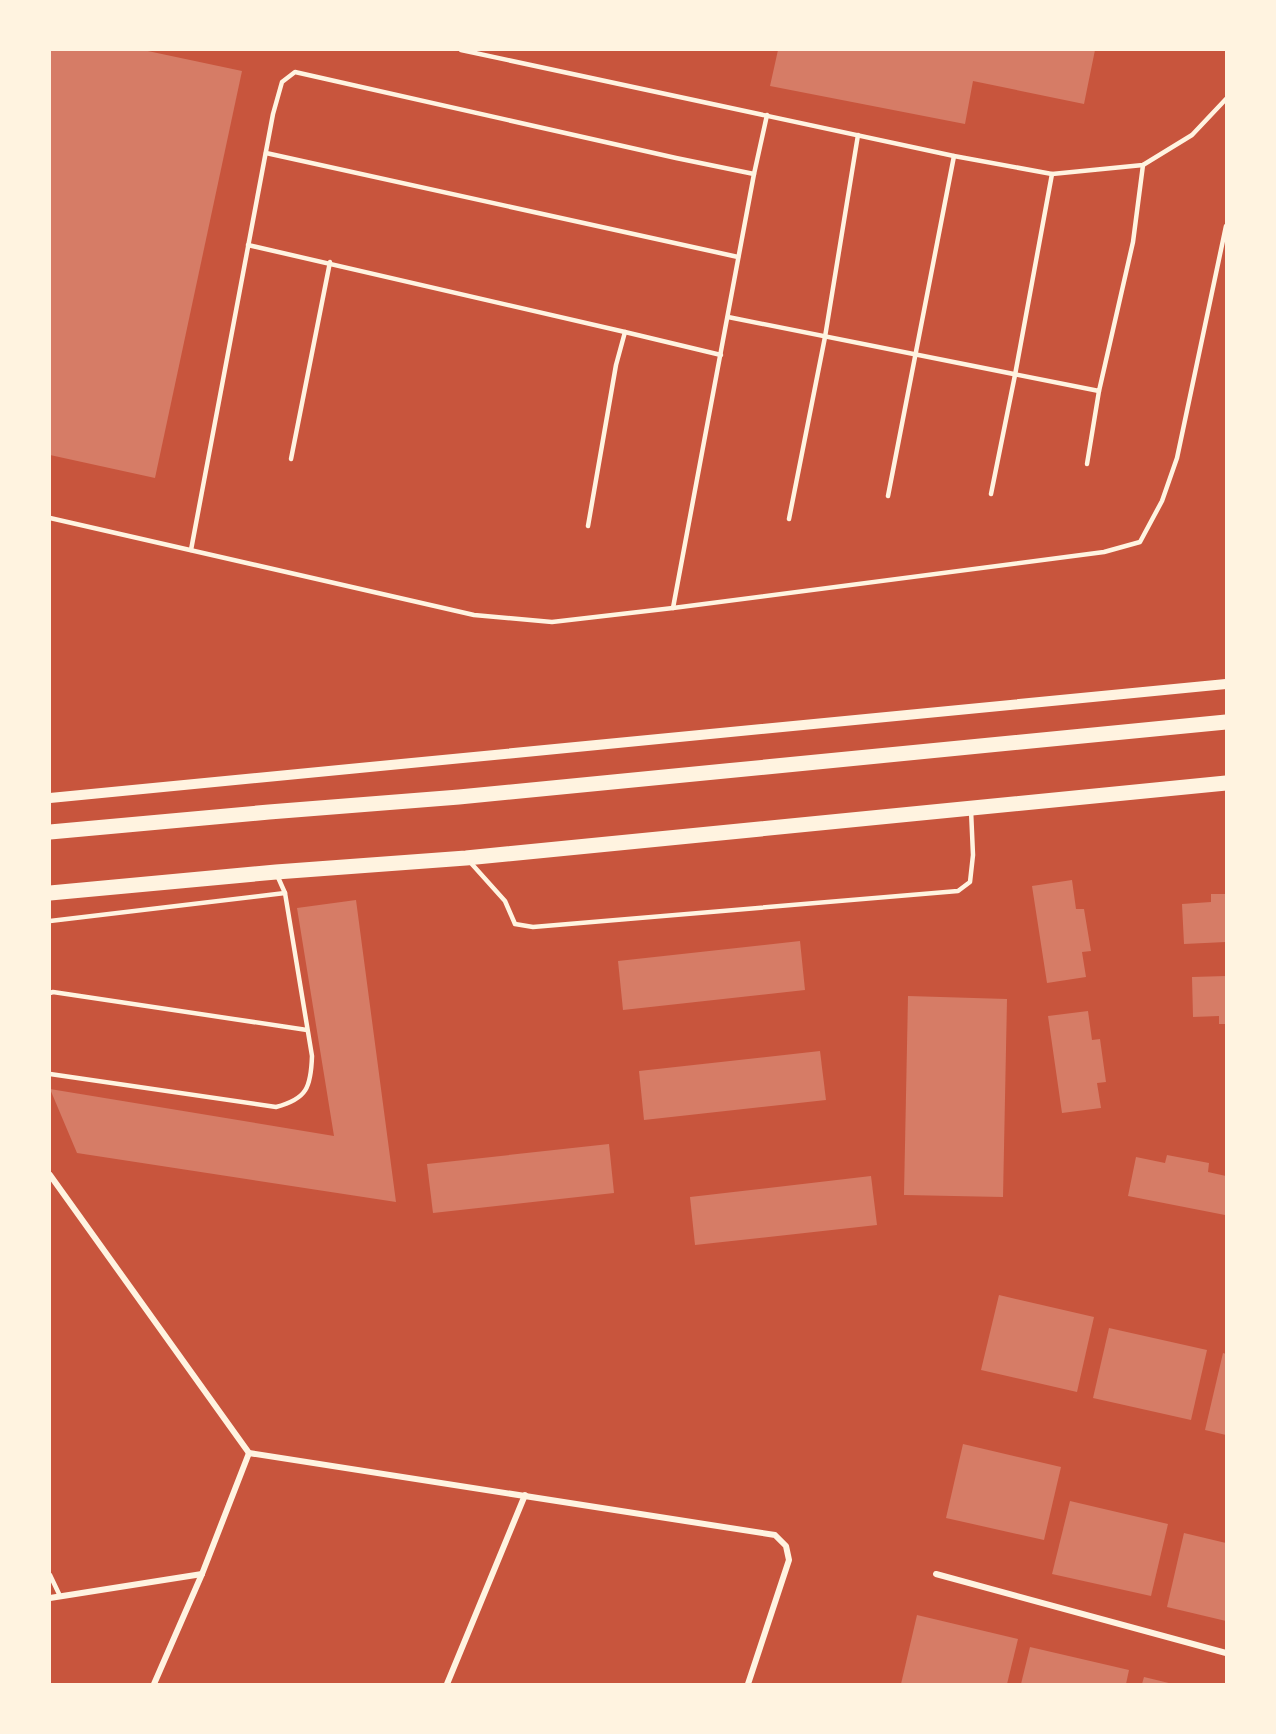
<svg xmlns="http://www.w3.org/2000/svg" width="1276" height="1734" font-family="Spectral,serif">
  <rect width="100%" height="100%" fill="#c8553d"/>
  <g fill="#d67c66">
    <polygon points="50,50 143,50 242,71 155,478 50,455"/>
    <polygon points="778,50 1095,50 1084,104 973,81 965,124 770,86"/>
    <polygon points="1072,880 1076,909 1084,909 1091,951 1082,952 1086,977 1047,983 1032,886"/>
    <polygon points="1211,894 1226,894 1226,942 1184,944 1182,904 1211,902"/>
    <polygon points="356,900 396,1202 77,1153 50,1089 334,1136 297,908"/>
    <polygon points="800,941 805,990 623,1010 618,961"/>
    <polygon points="1226,976 1226,1024 1219,1024 1219,1016 1193,1017 1192,977"/>
    <polygon points="908,996 1007,999 1003,1197 904,1195"/>
    <polygon points="1088,1011 1092,1040 1100,1039 1106,1082 1097,1083 1101,1108 1062,1113 1048,1016"/>
    <polygon points="820,1051 826,1100 644,1120 639,1071"/>
    <polygon points="609,1144 614,1193 433,1213 427,1164"/>
    <polygon points="1167,1155 1209,1163 1208,1172 1226,1176 1225,1215 1128,1196 1136,1157 1165,1163"/>
    <polygon points="871,1176 877,1225 695,1245 690,1197"/>
    <polygon points="999,1295 1094,1317 1077,1392 981,1370"/>
    <polygon points="1109,1328 1207,1350 1191,1420 1093,1398"/>
    <polygon points="1223,1353 1226,1354 1226,1435 1205,1430"/>
    <polygon points="963,1444 1061,1467 1044,1540 946,1518"/>
    <polygon points="1070,1501 1168,1524 1151,1596 1052,1574"/>
    <polygon points="1184,1533 1226,1543 1226,1621 1167,1607"/>
    <polygon points="917,1615 1018,1639 1007,1684 901,1684"/>
    <polygon points="1030,1647 1129,1670 1126,1684 1021,1684"/>
    <polygon points="1144,1677 1173,1684 1142,1684"/>
  </g>
  <g fill="none" stroke-linecap="round" stroke-linejoin="round">
    <g stroke="#fff3e0" stroke-width="4.5">
      <polyline points="461,50 954,156 1052,174 1143,165 1192,135 1226,99"/>
      <polyline points="266,153 738,257"/>
      <polyline points="248,245 625,332 616,365 588,526"/>
      <polyline points="728,317 1099,391 1133,242 1143,165"/>
      <polyline points="625,332 721,355"/>
      <polyline points="291,459 330,262"/>
      <polyline points="1087,464 1099,391"/>
      <polyline points="991,494 1015,375 1052,174"/>
      <polyline points="888,496 954,156"/>
      <polyline points="50,518 474,615 552,622 673,608 1104,552 1140,542 1162,501 1177,458 1226,226"/>
      <polyline points="789,519 825,337 858,135"/>
      <polyline points="191,550 273,114 282,82 295,72 676,158 754,174"/>
      <polyline points="673,608 754,174 767,115"/>
      <polyline points="470,862 505,901 515,924 533,927 958,891 970,882 973,855 971,810"/>
      <polyline points="50,921 285,893"/>
      <polyline points="50,993 53,992 307,1030"/>
      <path d="M50,1074L276,1107C307,1099 311,1087 312,1056L285,893L277,875"/>
      <polyline points="50,1575 60,1596"/>
    </g>
    <g stroke="#fff3e0" stroke-width="6">
      <polyline points="50,1175 249,1453 775,1535 786,1546 789,1560 748,1684"/>
      <polyline points="936,1574 1226,1653"/>
      <polyline points="50,1598 202,1574"/>
      <polyline points="154,1684 202,1574 249,1453"/>
      <polyline points="447,1684 525,1495"/>
    </g>
    <polyline stroke="#fff3e0" stroke-width="10" points="50,798 1226,684"/>
    <g stroke="#fff3e0" stroke-width="15">
      <polyline points="50,832 269,812 459,797 1226,722"/>
      <polyline points="50,893 276,872 466,858 1226,783"/>
    </g>
  </g>
  <rect width="1276" height="1734" fill="none" stroke="#fff3e0" stroke-width="102"/>
</svg>
